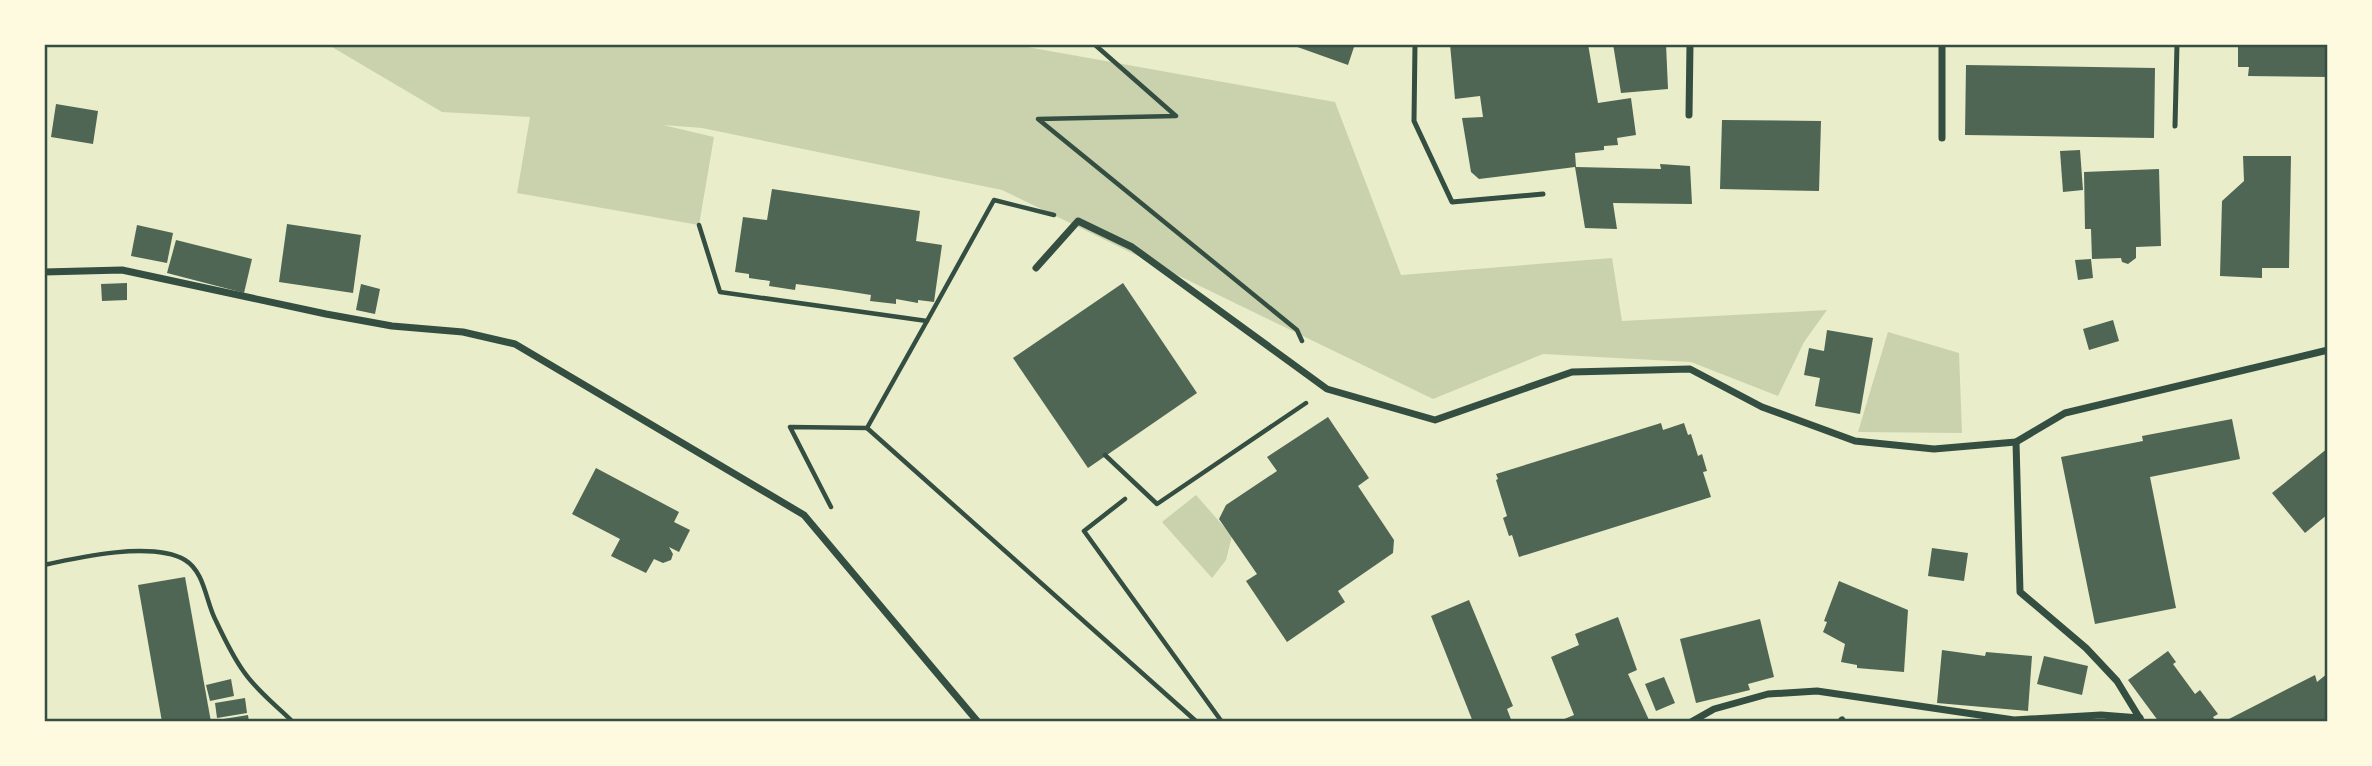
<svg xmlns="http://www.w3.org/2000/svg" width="2372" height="766" font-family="Spectral,serif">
  <rect width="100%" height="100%" fill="#e9edc9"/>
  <g fill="#cad2ad">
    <polygon points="331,44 1010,44 1335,102 1401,275 1612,258 1622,321 1827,310 1804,342 1778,396 1691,362 1543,354 1433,399 1002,190 702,128 663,125 714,137 699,225 517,193 530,117 442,112 332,47"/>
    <polygon points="1888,332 1959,353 1962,433 1858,432"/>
    <polygon points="1196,495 1232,536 1226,560 1212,578 1162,522"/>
  </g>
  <g fill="#4f6655">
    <polygon points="1289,44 1355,44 1348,65"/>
    <polygon points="1450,44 1588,44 1598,103 1631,98 1636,135 1617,138 1618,145 1604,146 1604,150 1575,153 1576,167 1661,169 1660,164 1690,166 1692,204 1613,203 1617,229 1585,228 1575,167 1479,179 1471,172 1462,118 1483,117 1480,96 1455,99"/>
    <polygon points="1613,44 1666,44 1668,89 1621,93"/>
    <polygon points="2238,44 2328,44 2328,77 2248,76 2249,67 2238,67"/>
    <polygon points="1966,65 2155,68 2154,138 1965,135"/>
    <polygon points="56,104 98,111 93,144 51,137"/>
    <polygon points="1722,120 1821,121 1819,191 1720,189"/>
    <polygon points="2080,150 2083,190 2063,192 2060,151"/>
    <polygon points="2243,156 2291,156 2289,268 2262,268 2262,278 2220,276 2222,201 2244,181"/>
    <polygon points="2159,169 2161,246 2136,247 2136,258 2128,264 2122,262 2121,258 2092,259 2091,229 2085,229 2084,172"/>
    <polygon points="772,189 920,211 916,241 942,245 934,302 918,300 918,303 896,299 896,304 870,301 871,295 833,289 796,284 795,290 769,286 770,281 749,278 749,274 735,272 743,217 767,220"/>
    <polygon points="287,224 361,235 353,293 279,282"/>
    <polygon points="137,225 173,233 167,263 131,256"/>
    <polygon points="176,240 252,259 244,293 167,273"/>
    <polygon points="2091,259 2093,278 2078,280 2075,260"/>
    <polygon points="127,283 127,300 102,301 101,284"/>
    <polygon points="1123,283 1197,393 1088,468 1013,358"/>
    <polygon points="361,284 380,289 375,314 356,310"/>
    <polygon points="2113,320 2119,341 2089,350 2083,329"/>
    <polygon points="1827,330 1873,338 1860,414 1815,406 1820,378 1804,375 1809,348 1824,351"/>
    <polygon points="1328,417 1369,478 1358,486 1394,540 1393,553 1338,591 1345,602 1287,642 1246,581 1257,574 1219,519 1226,505 1277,471 1267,457"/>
    <polygon points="2232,419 2240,459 2150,477 2176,608 2095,624 2061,457 2143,441 2142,436"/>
    <polygon points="1661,423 1663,430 1684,423 1688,435 1691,434 1698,456 1702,454 1707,471 1703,472 1711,497 1519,557 1512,535 1509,536 1503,518 1507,516 1496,480 1498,479 1496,474"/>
    <polygon points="2328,448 2328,514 2305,533 2272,493"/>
    <polygon points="596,468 679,512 674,522 690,530 679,552 669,547 673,554 671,560 663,563 654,559 646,573 611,556 620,539 572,514"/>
    <polygon points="1932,548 1968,553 1964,581 1928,576"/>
    <polygon points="185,577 211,722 162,722 138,585"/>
    <polygon points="1839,581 1908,610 1904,672 1857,668 1857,665 1841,662 1845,644 1823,632 1827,622 1824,621"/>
    <polygon points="1469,600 1513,706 1507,709 1512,722 1473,722 1431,616"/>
    <polygon points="1618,617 1637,670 1628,674 1649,720 1645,722 1557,722 1574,715 1551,657 1579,645 1575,634"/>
    <polygon points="1760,619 1774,677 1748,684 1750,690 1696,703 1680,639"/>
    <polygon points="1942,650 1985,656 1986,652 2032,656 2028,711 1937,703"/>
    <polygon points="2168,651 2176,662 2173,664 2195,694 2200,690 2218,714 2213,717 2215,720 2211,722 2159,722 2128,680"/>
    <polygon points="2044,656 2088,666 2082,695 2037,684"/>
    <polygon points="2328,673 2328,721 2231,722 2229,719 2315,675 2317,682"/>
    <polygon points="1664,677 1675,703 1656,711 1645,684"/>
    <polygon points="231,679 234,696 210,701 206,685"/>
    <polygon points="245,698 247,713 217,718 215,703"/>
    <polygon points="248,715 249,722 218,722 217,720"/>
  </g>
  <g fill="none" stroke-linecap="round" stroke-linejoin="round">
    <g stroke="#344e41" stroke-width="4.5">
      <polyline points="1094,44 1176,116 1038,119 1297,330 1302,341"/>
      <polyline points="699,225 720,292 927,321 994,200 1054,215"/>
      <polyline points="927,321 867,428 1197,722"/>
      <polyline points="1105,455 1157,504 1306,403"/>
      <polyline points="1125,499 1084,531 1222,722"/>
      <polyline points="831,507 790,427 867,428"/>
      <path d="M44,565C80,557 152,541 185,560C205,572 206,603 216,621C224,638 233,657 244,672C257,691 277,706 293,722"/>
    </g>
    <g stroke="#344e41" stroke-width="5">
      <polyline points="1415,44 1414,121 1452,202 1543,194"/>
      <polyline points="2175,126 2177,44"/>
    </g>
    <g stroke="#344e41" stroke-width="7">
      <polyline points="1689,115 1690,44"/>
      <polyline points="1942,138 1942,44"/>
      <polyline points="1036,268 1078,221 1132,247 1327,389 1435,420 1572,372 1690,369 1762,407 1855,441 1934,449 2016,442 2065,413 2328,350"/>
      <polyline points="44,272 122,270 326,314 392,326 463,332 515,344 804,515 978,722"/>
      <polyline points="2016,442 2020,592 2086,648 2117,681 2142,722"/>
      <polyline points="1842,720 1843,722"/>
      <polyline points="1691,722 1714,709 1768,694 1817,691 2014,720 2101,715 2140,718"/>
    </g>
  </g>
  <rect width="2372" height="766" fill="none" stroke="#fefae0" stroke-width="91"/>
  <rect x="46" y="46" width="2280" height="674" fill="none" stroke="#344e41" stroke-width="2.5"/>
</svg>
